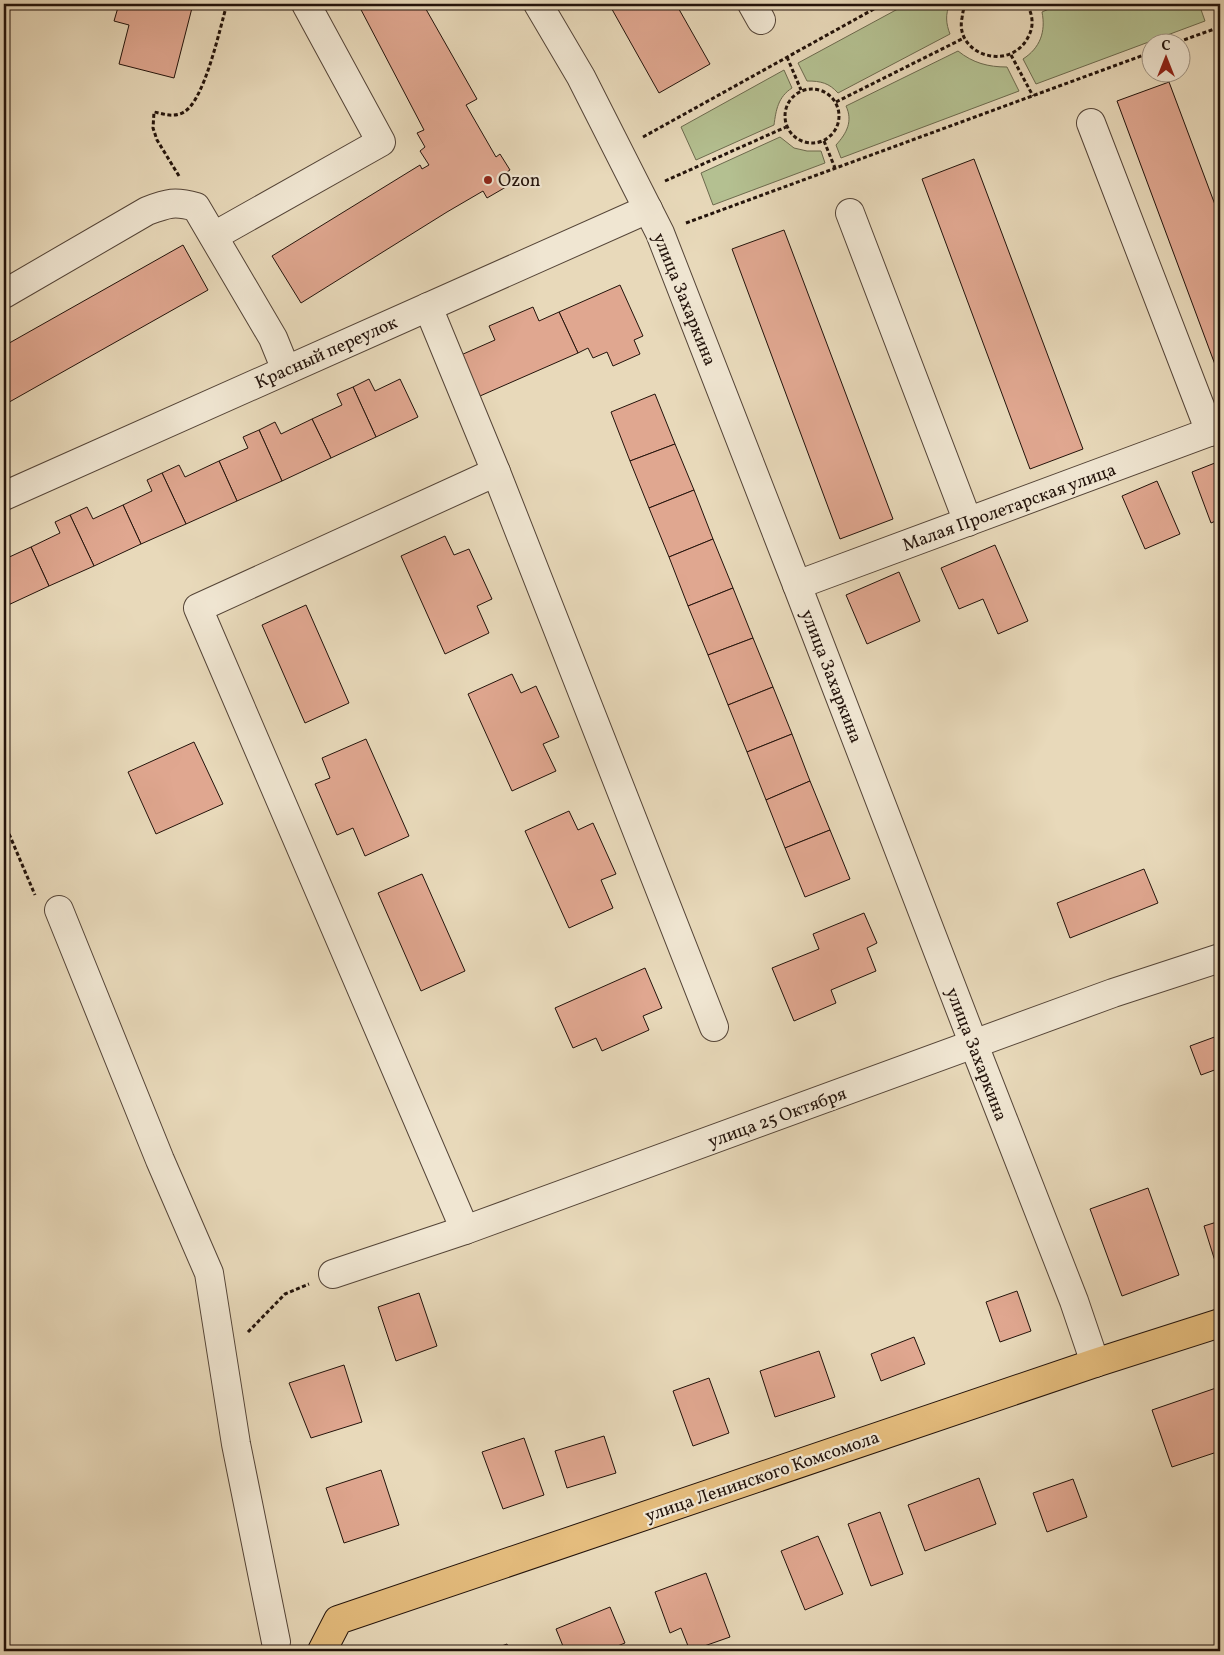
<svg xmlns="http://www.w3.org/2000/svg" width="1224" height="1655" font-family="Vollkorn,serif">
  <rect width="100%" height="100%" fill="#e8d9ba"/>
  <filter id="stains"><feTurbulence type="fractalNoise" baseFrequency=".004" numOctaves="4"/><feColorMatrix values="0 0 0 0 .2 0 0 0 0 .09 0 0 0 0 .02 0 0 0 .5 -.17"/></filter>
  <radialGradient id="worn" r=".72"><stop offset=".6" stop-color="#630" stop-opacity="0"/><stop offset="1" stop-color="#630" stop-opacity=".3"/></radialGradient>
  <g fill="#b4c091" stroke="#6c6a4e">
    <path d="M907,4H950C945,14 946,24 950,34L838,93C829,83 821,81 807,81L798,63Z"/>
    <path d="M1060,4H1199L1205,21L1036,84L1023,59C1040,48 1046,32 1042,12Z"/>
    <path d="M958,51C973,63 988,67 1007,67L1019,91L841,158L836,145C847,133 853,121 846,106Z"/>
    <path d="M784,70L792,88C778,97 776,110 774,125L696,160L681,127Z"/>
    <polygon points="780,137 794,148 807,151 821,151 825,163 713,205 701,173"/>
  </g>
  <g fill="#e0a790" stroke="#23130b">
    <polygon points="119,4 193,4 174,78 119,64 129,25 114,21"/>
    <polygon points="358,4 423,4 477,99 466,105 496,157 500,154 510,170 499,177 506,187 487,198 483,191 447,212 301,303 272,256 420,165 422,169 429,165 420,151 425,147 417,133 424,130"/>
    <polygon points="609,4 676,4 710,64 659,93"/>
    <polygon points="1169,82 1220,218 1220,378 1117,101"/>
    <polygon points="974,159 1083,449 1030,469 922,179"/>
    <polygon points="784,230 893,519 840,539 732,249"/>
    <polygon points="183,245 208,290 4,405 4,346"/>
    <polygon points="620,285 643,336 634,340 640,354 613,366 607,352 593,358 588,348 578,353 559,312"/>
    <polygon points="533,307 539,321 559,312 578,353 480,396 461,355 495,340 489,326"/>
    <polygon points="369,379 375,391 400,379 418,417 376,437 353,387"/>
    <polygon points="353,387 376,437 331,458 312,419 342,405 337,394"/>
    <polygon points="655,394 675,444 630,461 611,412"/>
    <polygon points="312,419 331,458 282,481 259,430 275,422 281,434"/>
    <polygon points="259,430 282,481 237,501 219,461 248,448 243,437"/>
    <polygon points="675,444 694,490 649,508 630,461"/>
    <polygon points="219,461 237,501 186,524 162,473 179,465 185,477"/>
    <polygon points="1220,461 1220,519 1211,523 1192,472"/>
    <polygon points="162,473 186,524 141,544 123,505 152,491 147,480"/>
    <polygon points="1157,481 1180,534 1145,549 1122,496"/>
    <polygon points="694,490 713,539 669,557 649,508"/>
    <polygon points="123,505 141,544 94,566 70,515 87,507 93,519"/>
    <polygon points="70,515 94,566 49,586 31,547 60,533 55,522"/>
    <polygon points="445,536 454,555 469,549 492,599 477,606 489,633 445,654 401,556"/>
    <polygon points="713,539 733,588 688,606 669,557"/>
    <polygon points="995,545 1028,621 998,634 983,599 959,609 941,568"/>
    <polygon points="31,547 49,586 6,606 4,601 4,558 5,559"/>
    <polygon points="899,572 920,621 867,644 846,595"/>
    <polygon points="733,588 753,638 708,655 688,606"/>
    <polygon points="306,605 349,703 305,723 262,625"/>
    <polygon points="753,638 773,687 728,705 708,655"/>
    <polygon points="512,674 521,693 536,686 559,737 543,744 556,771 512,791 468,694"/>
    <polygon points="773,687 792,734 747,752 728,705"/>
    <polygon points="792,734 810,781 766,800 747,752"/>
    <polygon points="366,739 409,836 365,856 353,828 337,835 315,784 330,778 322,758"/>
    <polygon points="194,742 223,804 156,834 128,772"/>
    <polygon points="810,781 830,830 785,848 766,800"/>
    <polygon points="569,811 578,830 593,823 616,874 601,880 613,908 569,928 525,831"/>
    <polygon points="830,830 850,879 805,897 785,848"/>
    <polygon points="1144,869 1158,903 1070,938 1057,903"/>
    <polygon points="422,874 465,971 421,991 378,893"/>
    <polygon points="864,913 877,943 867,948 876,971 831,990 836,1003 794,1021 772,968 819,949 813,934"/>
    <polygon points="645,968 662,1008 643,1016 649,1030 602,1051 596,1038 573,1048 555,1008"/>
    <polygon points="1220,1035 1220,1068 1201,1075 1190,1046"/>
    <polygon points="1148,1188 1179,1275 1122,1296 1090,1209"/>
    <polygon points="1220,1221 1220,1277 1204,1226"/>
    <polygon points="1017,1291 1031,1331 1000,1342 986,1302"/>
    <polygon points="419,1293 437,1346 396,1361 378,1307"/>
    <polygon points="914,1337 925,1364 881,1381 871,1354"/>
    <polygon points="819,1351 835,1397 775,1417 760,1371"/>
    <polygon points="344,1365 362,1422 311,1438 289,1383"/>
    <polygon points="709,1378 729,1433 693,1446 673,1391"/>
    <polygon points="1216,1388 1220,1402 1220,1451 1172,1467 1152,1410"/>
    <polygon points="604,1436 616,1473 567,1488 555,1451"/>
    <polygon points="524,1438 544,1495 503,1509 482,1452"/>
    <polygon points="381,1470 399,1525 344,1543 326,1488"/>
    <polygon points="979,1478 996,1524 925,1551 908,1505"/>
    <polygon points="1073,1479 1087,1517 1047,1532 1033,1493"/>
    <polygon points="880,1512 903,1574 871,1586 848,1524"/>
    <polygon points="818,1536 843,1594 805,1610 781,1551"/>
    <polygon points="706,1573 730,1637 690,1651 681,1628 670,1633 655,1592"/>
    <polygon points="610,1607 625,1643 605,1651 565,1651 556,1629"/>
    <polygon points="507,1644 510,1651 488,1651"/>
  </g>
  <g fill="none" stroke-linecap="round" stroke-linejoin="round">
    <defs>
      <g id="minor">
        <polyline points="538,4 581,77 660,233 797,585 974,1045 1074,1301 1095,1363"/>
        <polyline points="752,4 761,20"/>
        <polyline points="1091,123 1210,432"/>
        <polyline points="850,213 968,522"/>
        <polyline points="214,236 381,142 306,4"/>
        <path d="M4,294L147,211C168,203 175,201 196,207L273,338L286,370"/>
        <polyline points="428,307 496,472 714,1027"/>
        <polyline points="4,496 648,209"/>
        <polyline points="797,585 1220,428"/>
        <polyline points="59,910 160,1160 209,1273 236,1444 276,1642"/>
        <polyline points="465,1230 198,608 496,472"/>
        <polyline points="333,1274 465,1230 1113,993 1220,958"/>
      </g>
      <polyline id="major" points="322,1651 338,1620 1095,1363 1220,1323"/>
    </defs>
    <use href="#minor" stroke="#544437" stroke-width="30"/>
    <use href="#major" stroke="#23130b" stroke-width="30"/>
    <g stroke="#23130b" stroke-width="3" stroke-dasharray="4 2.5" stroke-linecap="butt">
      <path d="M967,4C963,8 963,12 962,18C954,56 1014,74 1030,33C1034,24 1032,11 1026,4"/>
      <polyline points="1214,4 1220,20"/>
      <polyline points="1030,9 1040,4"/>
      <polyline points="1178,42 1220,27"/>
      <polyline points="1011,55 1033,96"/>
      <polyline points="787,57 801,90"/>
      <circle cx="812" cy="116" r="27"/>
      <polyline points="836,102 964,38"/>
      <polyline points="643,137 883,4"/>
      <polyline points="824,141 835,168"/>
      <path d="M179,176L157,140L153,128L154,112C164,114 174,118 184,112C205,100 220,27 227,4"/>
      <polyline points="665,181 786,127"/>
      <polyline points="686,223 1152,52"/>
      <polyline points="4,822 35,895"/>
      <polyline points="248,1332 285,1294 309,1284"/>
    </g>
    <use href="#minor" stroke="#f0e6d2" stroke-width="28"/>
    <use href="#major" stroke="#e4bc7d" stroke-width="28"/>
  </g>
  <circle fill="#8f2418" stroke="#f0e6d2" stroke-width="2" cx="488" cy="180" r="5"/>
  <g text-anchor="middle" stroke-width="4.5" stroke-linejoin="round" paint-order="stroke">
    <g font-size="18" fill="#23130b" stroke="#f0e6d2" text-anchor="start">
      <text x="498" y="186">Ozon</text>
    </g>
    <g font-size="18" fill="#23130b" stroke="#f0e6d2">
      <text transform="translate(685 299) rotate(68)" y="6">улица Захаркина</text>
      <text transform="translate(326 352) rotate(-24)" y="6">Красный переулок</text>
      <text transform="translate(1009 507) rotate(-20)" y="6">Малая Пролетарская улица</text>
      <text transform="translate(832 676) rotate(69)" y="6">улица Захаркина</text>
      <text transform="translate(977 1054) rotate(69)" y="6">улица Захаркина</text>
      <text transform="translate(777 1117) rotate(-20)" y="6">улица 25 Октября</text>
      <text transform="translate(762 1476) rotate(-19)" y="6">улица Ленинского Комсомола</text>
    </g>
  </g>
  <rect width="1224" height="1655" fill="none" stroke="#e8d9ba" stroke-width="20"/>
  <rect x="5" y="5" width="1214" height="1645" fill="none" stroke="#23130b" stroke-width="2.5"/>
  <rect x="10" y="10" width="1204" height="1635" fill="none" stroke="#23130b"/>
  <g transform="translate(1166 58)"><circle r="24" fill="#f0e6d2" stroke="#9e9282"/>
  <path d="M0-4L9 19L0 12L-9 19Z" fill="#8f2418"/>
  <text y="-8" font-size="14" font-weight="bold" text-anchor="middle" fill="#23130b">С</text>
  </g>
  <rect width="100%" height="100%" filter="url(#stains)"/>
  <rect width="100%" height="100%" fill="url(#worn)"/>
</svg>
